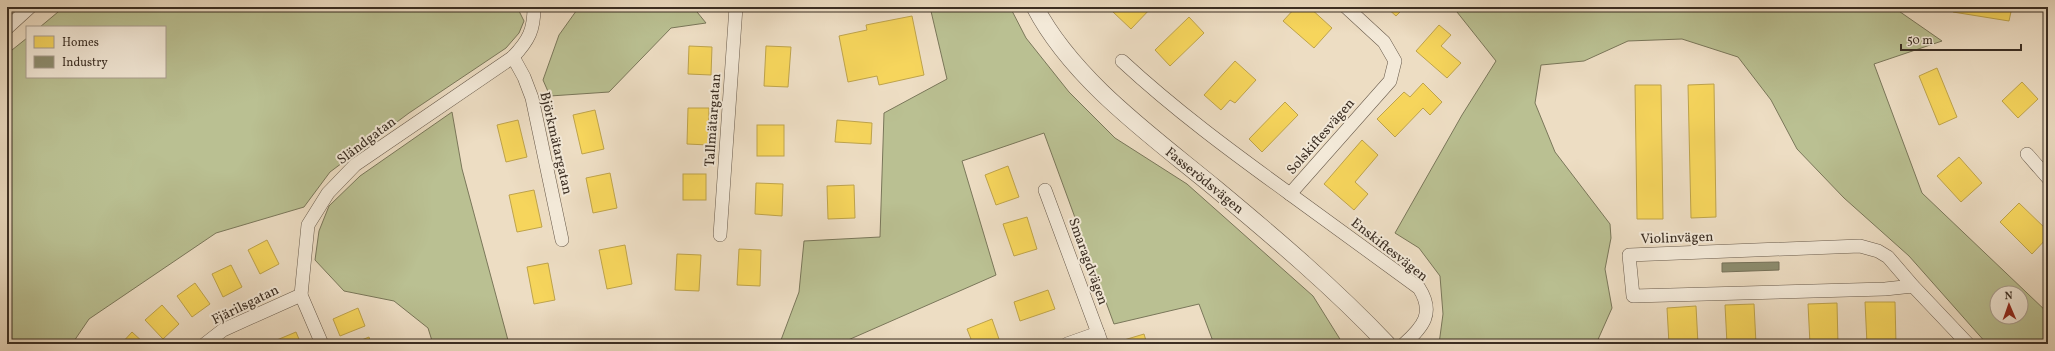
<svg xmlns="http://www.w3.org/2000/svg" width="2055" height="351" font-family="Vollkorn,serif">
  <rect width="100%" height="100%" fill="#edddc3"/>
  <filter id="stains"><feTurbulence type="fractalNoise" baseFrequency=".005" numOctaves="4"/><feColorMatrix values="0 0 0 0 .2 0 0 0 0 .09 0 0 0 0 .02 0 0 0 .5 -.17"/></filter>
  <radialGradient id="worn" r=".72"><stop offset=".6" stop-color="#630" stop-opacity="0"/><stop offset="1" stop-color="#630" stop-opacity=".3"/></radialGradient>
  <g fill="#bac092" stroke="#7a775a" fill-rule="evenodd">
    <polygon points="64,7 517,7 524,21 519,33 506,48 409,113 330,172 304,207 216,233 89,319 72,344 7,344 7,54 27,38 27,77 165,77 165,27 40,27"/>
    <polygon points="579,7 625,9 645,7 693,7 706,23 671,28 609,92 550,96 543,80 559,35"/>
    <polygon points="930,7 1010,7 1026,38 1069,92 1115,138 1187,184 1313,296 1343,344 1214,344 1199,304 1114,324 1044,133 962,161 996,275 839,344 792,344 781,340 799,292 804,241 880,237 884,113 947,79"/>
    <path d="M1453,7H1893L1942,41L1874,64L1922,193L2048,313V344H1987L1909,256L1844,198L1797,149L1771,100L1738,57L1682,39L1628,41L1584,61L1541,65L1535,103L1555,152L1610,224L1611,238L1605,269L1612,308L1596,344H1439L1443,314L1440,276L1419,248L1395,233L1462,115L1496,61ZM1997,293H2021V317H1997Z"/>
    <polygon points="452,112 462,169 509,344 433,344 428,328 394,301 344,291 315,260 319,231 329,206 360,176"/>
  </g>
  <g fill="#f6d55c" stroke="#bea34b">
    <polygon points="1118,7 1152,7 1131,29 1113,12"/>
    <polygon points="1296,7 1309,7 1332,28 1314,48 1283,21"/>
    <polygon points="1386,7 1405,7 1396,16"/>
    <polygon points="1954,7 2012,7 2009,21 1953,12"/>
    <polygon points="912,16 924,75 879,85 877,76 848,82 839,36 867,30 866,25"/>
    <polygon points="1189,17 1204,33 1170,66 1155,50"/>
    <polygon points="1439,25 1451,35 1441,46 1461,63 1447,78 1416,51"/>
    <polygon points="689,46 712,47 711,75 688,74"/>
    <polygon points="766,46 791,47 788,87 764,86"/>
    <polygon points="1235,61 1256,80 1235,103 1230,100 1221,110 1204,95"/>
    <polygon points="1937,68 1957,117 1939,125 1919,76"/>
    <polygon points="2022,82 2038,99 2018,118 2002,101"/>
    <polygon points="1423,83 1442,102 1430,115 1423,108 1395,137 1377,119 1404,92 1410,97"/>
    <polygon points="1714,84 1716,217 1691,218 1688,85"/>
    <polygon points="1635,85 1661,85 1663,219 1637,219"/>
    <polygon points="1285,102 1298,115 1262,152 1249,139"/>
    <polygon points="688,108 709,108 708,145 687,144"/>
    <polygon points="595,110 604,149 582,154 573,115"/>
    <polygon points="518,120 527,157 506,162 497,125"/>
    <polygon points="837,120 872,123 871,144 835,142"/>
    <rect x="757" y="125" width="27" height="31"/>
    <polygon points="1362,140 1378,155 1355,182 1368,194 1354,210 1324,184"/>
    <polygon points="1959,157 1982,183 1961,202 1937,176"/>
    <polygon points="1008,166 1019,197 996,205 985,175"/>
    <polygon points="610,173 617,208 593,213 586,178"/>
    <rect x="683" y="174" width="23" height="26"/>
    <polygon points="756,183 783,184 782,216 755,214"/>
    <polygon points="854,185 855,218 828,219 827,186"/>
    <polygon points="534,190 542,227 517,232 509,195"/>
    <polygon points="2019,203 2048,231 2048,237 2032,254 2000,222"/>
    <polygon points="1027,217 1037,249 1014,256 1003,224"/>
    <polygon points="267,240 279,264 260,274 248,250"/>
    <polygon points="625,245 632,284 607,289 599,250"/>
    <polygon points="739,249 761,250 760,286 737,285"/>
    <polygon points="677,254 701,255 699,291 675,290"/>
    <polygon points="548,263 555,300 534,304 527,267"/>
    <polygon points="231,265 242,287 223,297 212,274"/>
    <polygon points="195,283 210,304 192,317 177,296"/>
    <polygon points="1048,290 1055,309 1020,321 1014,302"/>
    <polygon points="1865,302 1895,302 1896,344 1867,344"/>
    <polygon points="1837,303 1838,344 1810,344 1808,304"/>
    <polygon points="1754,304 1756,344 1727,344 1725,305"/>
    <polygon points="162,305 179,324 163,339 145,320"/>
    <polygon points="1696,306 1698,344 1669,344 1667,308"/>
    <polygon points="358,308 365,326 340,336 333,319"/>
    <polygon points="992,319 1000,342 993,344 973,344 967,329"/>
    <polygon points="132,332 145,344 121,344"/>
    <polygon points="296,332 301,344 273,344 272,342"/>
    <polygon points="1144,334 1147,344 1125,344 1124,340"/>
    <polygon points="369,337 371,344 352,344"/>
  </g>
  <polygon fill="#8c8c6e" stroke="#747058" points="1779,262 1779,270 1722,272 1722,263"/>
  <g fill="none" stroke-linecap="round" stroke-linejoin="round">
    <defs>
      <g id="minor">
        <polyline points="7,28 30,7"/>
        <polyline points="513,57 524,77 532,98 562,240"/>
        <path d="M1122,61C1175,110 1232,152 1290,194L1390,81L1395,61L1384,42L1346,7"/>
        <polyline points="2027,154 2048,178"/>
        <polyline points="1045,190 1102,344"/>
        <path d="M1290,194L1419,288C1435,313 1423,327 1404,344"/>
        <polyline points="720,235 736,7"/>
        <polyline points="1913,286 1885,289 1633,296 1629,255 1860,246 1878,251 1888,257 1913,286 1968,344"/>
        <polyline points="205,344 223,330 301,295"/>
        <path d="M322,344L301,295L308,225L328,193L355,165L513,57C529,40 534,30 534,7"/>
        <polyline points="1067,344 1098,333"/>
      </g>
      <path id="tertiary" d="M1035,7C1073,80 1152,136 1215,188C1274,237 1334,288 1387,344"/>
    </defs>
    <use href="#minor" stroke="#685a4b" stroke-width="14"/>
    <use href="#tertiary" stroke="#685a4b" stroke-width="18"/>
    <use href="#minor" stroke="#f3e9d8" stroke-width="13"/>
    <use href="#tertiary" stroke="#f3e9d8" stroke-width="17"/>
  </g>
  <g text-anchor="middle" stroke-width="4" stroke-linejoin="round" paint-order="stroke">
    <g font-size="14" fill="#3b2e23" stroke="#f3e9d8">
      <text transform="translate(712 120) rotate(-86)" y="5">Tallmätargatan</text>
      <text transform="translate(1320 136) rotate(-49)" y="5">Solskiftesvägen</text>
      <text transform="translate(366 140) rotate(-37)" y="5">Sländgatan</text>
      <text transform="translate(557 143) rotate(77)" y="5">Björkmätargatan</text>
      <text transform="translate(1205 180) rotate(39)" y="5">Fasserödsvägen</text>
      <text transform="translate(1677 237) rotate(-2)" y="5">Violinvägen</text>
      <text transform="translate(1390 249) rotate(38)" y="5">Enskiftesvägen</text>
      <text transform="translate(1089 261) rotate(70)" y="5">Smaragdvägen</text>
      <text transform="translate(245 304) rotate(-26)" y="5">Fjärilsgatan</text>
    </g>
  </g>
  <rect width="2055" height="351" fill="none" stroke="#edddc3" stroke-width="24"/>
  <rect x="8" y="8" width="2039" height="335" fill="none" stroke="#3b2e23" stroke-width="2"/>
  <rect x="12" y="12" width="2031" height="327" fill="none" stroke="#3b2e23"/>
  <rect x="26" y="26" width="140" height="52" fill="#f3e9d8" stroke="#a99e90"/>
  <rect x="34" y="36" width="20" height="12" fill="#f6d55c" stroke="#a99e90"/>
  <text x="62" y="46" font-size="12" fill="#3b2e23">Homes</text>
  <rect x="34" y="56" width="20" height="12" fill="#8c8c6e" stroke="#a99e90"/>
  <text x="62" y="66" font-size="12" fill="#3b2e23">Industry</text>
  <g transform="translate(2009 305) rotate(358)"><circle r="19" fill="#f3e9d8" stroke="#a99e90"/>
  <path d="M0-3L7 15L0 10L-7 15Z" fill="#8f2418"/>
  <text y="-6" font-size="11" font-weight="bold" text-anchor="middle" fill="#3b2e23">N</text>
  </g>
  <path d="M1901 44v6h120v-6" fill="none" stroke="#3b2e23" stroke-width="2"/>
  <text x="1907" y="44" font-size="12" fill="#3b2e23" stroke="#f3e9d8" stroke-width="3" paint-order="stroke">50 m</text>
  <rect width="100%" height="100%" filter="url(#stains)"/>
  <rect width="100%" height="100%" fill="url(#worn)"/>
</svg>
